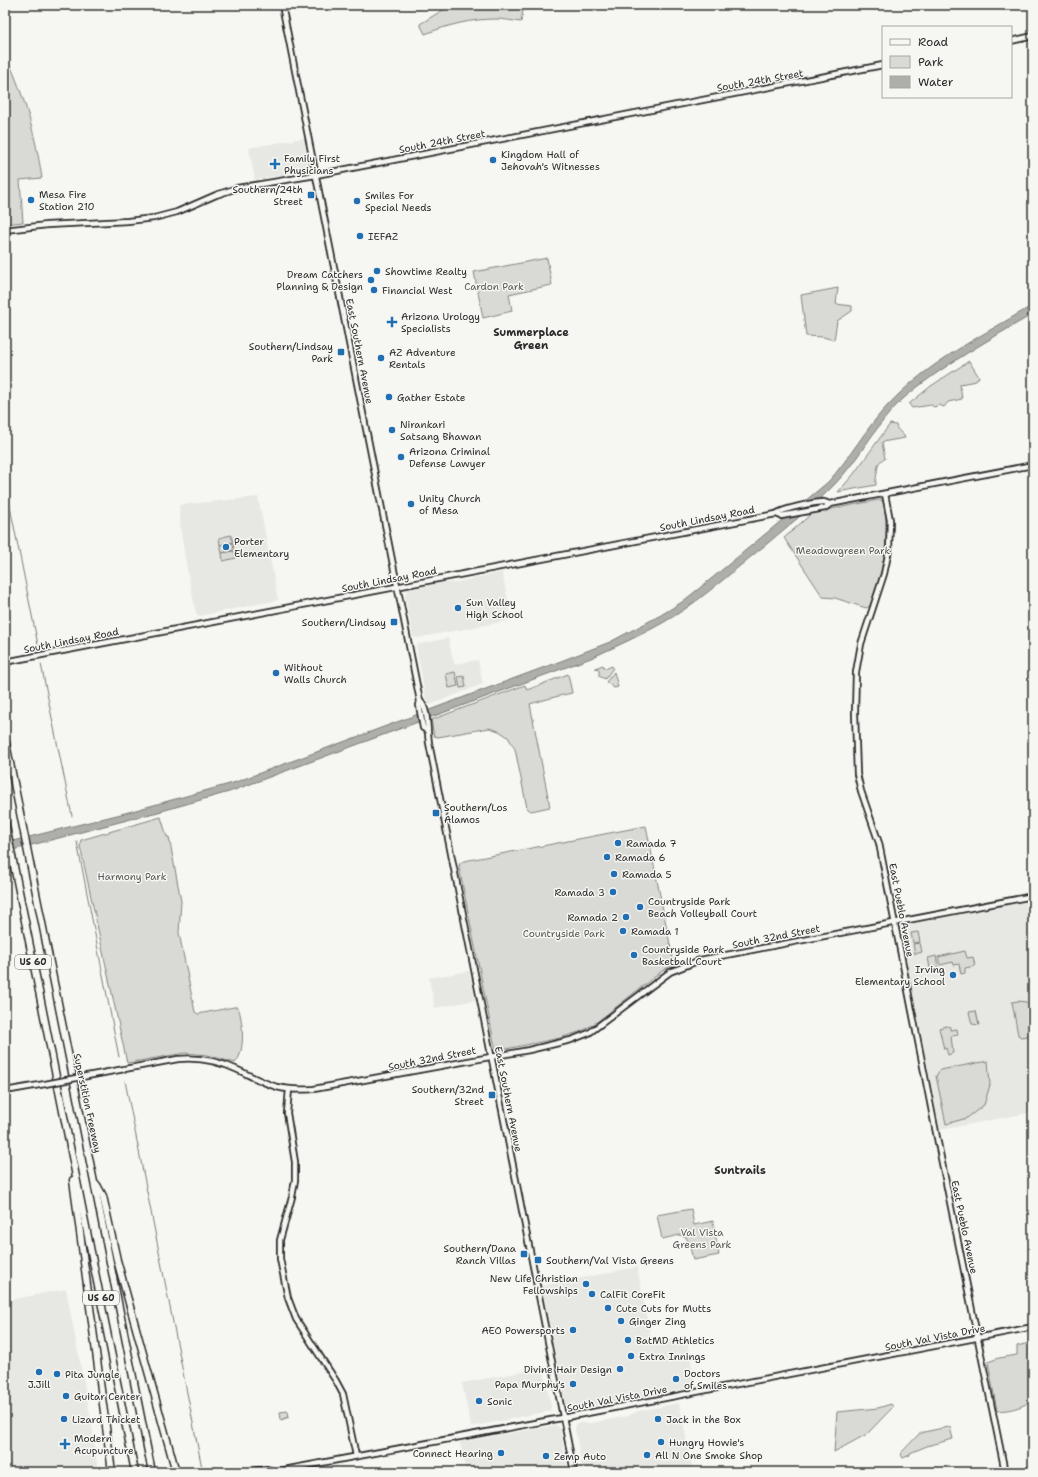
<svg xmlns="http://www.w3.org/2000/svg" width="1038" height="1477" font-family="'Shantell Sans',sans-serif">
  <rect width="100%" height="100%" fill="#f6f6f2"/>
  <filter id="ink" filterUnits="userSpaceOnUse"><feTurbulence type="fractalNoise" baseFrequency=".025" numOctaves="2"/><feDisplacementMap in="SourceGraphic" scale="8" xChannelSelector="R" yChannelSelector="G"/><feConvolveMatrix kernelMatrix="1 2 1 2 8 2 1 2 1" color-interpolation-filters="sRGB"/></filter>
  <g filter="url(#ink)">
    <g fill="#e7e7e3">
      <polygon points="303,138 309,166 308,170 255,180 249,148"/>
      <polygon points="258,497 278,600 199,616 196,613 186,564 181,531 179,505"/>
      <polygon points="502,572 512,620 417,638 413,637 405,595 407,590 443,582 454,583"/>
      <polygon points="448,638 454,664 478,660 483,684 427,706 416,645"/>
      <polygon points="1033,900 1033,1112 940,1130 900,928 903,925"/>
      <polygon points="469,971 475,1000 435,1008 429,978"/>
      <polygon points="637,1267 652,1342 686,1336 696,1387 569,1410 566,1407 542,1286"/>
      <polygon points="66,1289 91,1420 98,1472 5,1472 5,1301"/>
      <polygon points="543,1368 551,1406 550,1411 471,1427 462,1383"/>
      <polygon points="679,1403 693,1472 583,1472 575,1429 577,1423 591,1423 627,1416 639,1411"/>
      <polygon points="556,1425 560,1428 568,1472 466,1472 460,1442"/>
    </g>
    <g fill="#d9d9d5" stroke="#828280">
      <path d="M451,5H524L521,22C513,21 504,19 496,19C471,19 448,25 425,34L420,24Z"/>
      <path d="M8,60C25,98 36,137 42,178L20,180L23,222L5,224V62Z"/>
      <polygon points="547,258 552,285 509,294 512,311 483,318 474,272"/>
      <polygon points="838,288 836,304 852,306 852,311 837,321 834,340 823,337 806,336 801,295"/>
      <polygon points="969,361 979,377 976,381 960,384 962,399 948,402 944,407 939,405 934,407 931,405 912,408 909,404 931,386"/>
      <path d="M890,424L896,425C897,432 903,432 905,438L882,442L885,459C878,461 878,465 877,472C877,476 875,479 876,485L838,492L853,475Z"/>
      <path d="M878,500H882L884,504C890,542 883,571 870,606L866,608L835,598L823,597L784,538L811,514V513Z"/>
      <polygon points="231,535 233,542 220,545 219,538"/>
      <polygon points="233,543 234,550 222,553 220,545"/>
      <polygon points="234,551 236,558 223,561 222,553"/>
      <polygon points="603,665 605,669 612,666 613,668 605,679 599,676 599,669 595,668"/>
      <polygon points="455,672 458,686 449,688 446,674"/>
      <polygon points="614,672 618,687 614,688 606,682"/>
      <path d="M568,674L572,693C557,696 544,700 530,704L550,807L531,811L527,808L515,749L508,737L499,731L489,728L438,737L434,736L431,720L525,685L527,690Z"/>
      <polygon points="464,676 466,687 460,688 458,677"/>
      <path d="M161,817L167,837H169L181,901L179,933L195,1012L198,1014L234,1007H238C243,1020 246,1052 235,1063L207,1055L185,1053L127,1063L80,846L81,840Z"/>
      <polygon points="646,826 674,964 662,971 597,1022 582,1031 560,1038 501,1050 496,1049 494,1042 459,867 460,863 464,861"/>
      <polygon points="918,932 920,942 913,943 911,933"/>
      <polygon points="920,943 922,952 915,954 913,944"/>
      <polygon points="965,951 967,958 973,957 975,966 965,968 965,973 961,974 959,964 954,965 953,962 940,965 938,957"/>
      <polygon points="936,956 938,967 930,968 928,958"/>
      <polygon points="1018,1001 1033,1003 1033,1035 1021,1037 1018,1035 1012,1002"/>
      <polygon points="976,1011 979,1025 972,1024 969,1012"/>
      <polygon points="947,1026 950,1027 950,1030 957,1029 958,1035 951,1036 953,1053 948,1055 946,1048 944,1049 939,1028"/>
      <polygon points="988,1061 990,1085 984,1105 967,1118 946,1124 936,1076 940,1070"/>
      <polygon points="691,1209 694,1225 713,1221 719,1255 693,1260 689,1243 686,1237 680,1235 662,1239 657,1215"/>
      <path d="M1033,1342V1400C1020,1408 1012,1410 997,1411L988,1362L999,1358L1017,1355V1346Z"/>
      <polygon points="891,1404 893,1407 867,1434 834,1452 837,1412 878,1408"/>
      <polygon points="287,1411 288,1412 289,1417 281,1420 280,1412"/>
      <polygon points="948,1427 950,1427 953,1439 927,1446 910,1453 910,1455 903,1458 900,1454 919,1434 924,1432"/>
    </g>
    <path fill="#aeaeab" stroke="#7a7a78" d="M1033,305V314C989,340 943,365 904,398C876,423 860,459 834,485C814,506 790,524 768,543C740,565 714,589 685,609C656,629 623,643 591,658L229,792L158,812L5,852V843L125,813L233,783L561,661L610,642L661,615L682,602L711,579L828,482C850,458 865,429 888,405C928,362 983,335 1033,305Z"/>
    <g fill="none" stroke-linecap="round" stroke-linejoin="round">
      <g stroke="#7a7a78" stroke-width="1">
        <polyline points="5,482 38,645"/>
        <polyline points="41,664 72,816"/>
        <polyline points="77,842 119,1057"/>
        <polyline points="125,1081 202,1468"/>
      </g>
      <defs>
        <g id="secondary">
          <polyline points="282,5 420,701 419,705 423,728 426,730"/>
          <polyline points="1011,41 1033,36"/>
          <polyline points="5,230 47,225 128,221 154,218 177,212 216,195 237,188 316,175 883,65"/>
          <polyline points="885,494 890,520 889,550 884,574 861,644 856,672 855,713 857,774 861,791 879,843 941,1158 1005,1472"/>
          <polyline points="776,514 781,516 825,508 830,504 1033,465"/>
          <path d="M5,662L776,514C782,509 815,502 824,502C825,502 828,504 830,504"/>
          <path d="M420,701C429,709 427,732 429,743L574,1472"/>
          <path d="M87,1076L178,1059C198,1057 219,1061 238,1070C251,1076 263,1083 277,1087C289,1090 301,1090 314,1089L529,1050L571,1040L589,1033L670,972L700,960L1033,896"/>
          <polyline points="289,1089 287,1113 295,1162 295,1180 292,1197 280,1240 280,1259 288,1298 296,1319 336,1381 343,1394 356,1456"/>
          <polyline points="5,1091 45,1084"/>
          <polyline points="244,1472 266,1469 274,1471"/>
          <polyline points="273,1472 572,1416 1033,1327"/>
        </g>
        <g id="highway">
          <polyline points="5,738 152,1472"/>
          <polyline points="5,821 135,1472"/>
          <polyline points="73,1180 112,1472"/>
          <polyline points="97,1185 103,1196 117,1260 176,1472"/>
        </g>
      </defs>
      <use href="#secondary" stroke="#2b2b2b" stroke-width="8"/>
      <use href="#highway" stroke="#2b2b2b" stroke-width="9"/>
      <use href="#secondary" stroke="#f6f6f2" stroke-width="4.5"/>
      <use href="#highway" stroke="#f6f6f2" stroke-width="6"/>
      <defs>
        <polyline id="secondary-bridge" points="45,1084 87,1076"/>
      </defs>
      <use href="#secondary-bridge" stroke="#2b2b2b" stroke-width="8" stroke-linecap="butt"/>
      <use href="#secondary-bridge" stroke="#f6f6f2" stroke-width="4.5"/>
    </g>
  </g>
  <g fill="#1f6fb2" stroke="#f6f6f2" stroke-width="1.5">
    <circle cx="493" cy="160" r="4"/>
    <path d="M273 158h4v4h4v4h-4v4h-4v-4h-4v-4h4z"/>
    <rect x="307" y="191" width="8" height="8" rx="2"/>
    <circle cx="31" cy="200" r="4"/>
    <circle cx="357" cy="201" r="4"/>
    <circle cx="360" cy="236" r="4"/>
    <circle cx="377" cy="271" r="4"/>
    <circle cx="371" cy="280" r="4"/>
    <circle cx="374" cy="290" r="4"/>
    <path d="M390 316h4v4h4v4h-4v4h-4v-4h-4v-4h4z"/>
    <rect x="337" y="348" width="8" height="8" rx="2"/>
    <circle cx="381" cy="358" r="4"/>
    <circle cx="389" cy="397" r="4"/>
    <circle cx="392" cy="430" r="4"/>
    <circle cx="401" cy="457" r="4"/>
    <circle cx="411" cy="504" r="4"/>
    <circle cx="226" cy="547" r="4"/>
    <circle cx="458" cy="608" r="4"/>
    <rect x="390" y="618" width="8" height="8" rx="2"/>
    <circle cx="276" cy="673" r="4"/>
    <rect x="432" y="809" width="8" height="8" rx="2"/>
    <circle cx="618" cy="843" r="4"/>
    <circle cx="607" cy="857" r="4"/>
    <circle cx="614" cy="874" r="4"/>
    <circle cx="613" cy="892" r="4"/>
    <circle cx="640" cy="907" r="4"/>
    <circle cx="626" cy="917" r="4"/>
    <circle cx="623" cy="931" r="4"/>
    <circle cx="634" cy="955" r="4"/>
    <circle cx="953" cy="975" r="4"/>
    <rect x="488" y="1091" width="8" height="8" rx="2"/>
    <rect x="520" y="1250" width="8" height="8" rx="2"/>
    <rect x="534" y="1256" width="8" height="8" rx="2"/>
    <circle cx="586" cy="1284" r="4"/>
    <circle cx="592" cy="1294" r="4"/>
    <circle cx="608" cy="1308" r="4"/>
    <circle cx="621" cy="1321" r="4"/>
    <circle cx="573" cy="1330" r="4"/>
    <circle cx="628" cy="1340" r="4"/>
    <circle cx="631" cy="1356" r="4"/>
    <circle cx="620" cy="1369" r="4"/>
    <circle cx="39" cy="1372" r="4"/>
    <circle cx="57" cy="1374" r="4"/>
    <circle cx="676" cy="1379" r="4"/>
    <circle cx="573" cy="1384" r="4"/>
    <circle cx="66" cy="1396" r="4"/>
    <circle cx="479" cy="1401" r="4"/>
    <circle cx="64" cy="1419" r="4"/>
    <circle cx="658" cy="1419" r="4"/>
    <circle cx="661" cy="1442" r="4"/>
    <path d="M63 1438h4v4h4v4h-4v4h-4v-4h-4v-4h4z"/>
    <circle cx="501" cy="1453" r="4"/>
    <circle cx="647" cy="1455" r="4"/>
    <circle cx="546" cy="1456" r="4"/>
  </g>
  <g text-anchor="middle" stroke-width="3" stroke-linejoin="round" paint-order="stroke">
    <g fill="#f6f6f2" stroke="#686867" stroke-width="1">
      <rect x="15" y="955" width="36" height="14" rx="3"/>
      <rect x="83" y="1291" width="36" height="14" rx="3"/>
    </g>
    <g font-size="9" font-weight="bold" fill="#2b2b2b">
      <text x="33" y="965">US 60</text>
      <text x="101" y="1301">US 60</text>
    </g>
    <g font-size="10" fill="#2b2b2b" stroke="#f6f6f2">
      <text transform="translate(760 80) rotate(-10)" y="4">South 24th Street</text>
      <text transform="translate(442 141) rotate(-11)" y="4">South 24th Street</text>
      <text transform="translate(360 351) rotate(79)" y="4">East Southern Avenue</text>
      <text transform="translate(707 518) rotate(-11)" y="4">South Lindsay Road</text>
      <text transform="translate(389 579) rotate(-11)" y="4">South Lindsay Road</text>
      <text transform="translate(71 640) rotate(-11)" y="4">South Lindsay Road</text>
      <text transform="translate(902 910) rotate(79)" y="4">East Pueblo Avenue</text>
      <text transform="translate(776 936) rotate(-11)" y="4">South 32nd Street</text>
      <text transform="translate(432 1058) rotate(-11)" y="4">South 32nd Street</text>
      <text transform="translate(509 1099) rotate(79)" y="4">East Southern Avenue</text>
      <text transform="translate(88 1103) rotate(78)" y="4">Superstition Freeway</text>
      <text transform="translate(965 1227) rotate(78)" y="4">East Pueblo Avenue</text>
      <text transform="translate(935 1337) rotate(-11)" y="4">South Val Vista Drive</text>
      <text transform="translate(617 1398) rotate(-11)" y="4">South Val Vista Drive</text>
    </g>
    <g font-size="10" fill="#2b2b2b" stroke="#f6f6f2" text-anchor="start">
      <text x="501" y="158">Kingdom Hall of<tspan x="501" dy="12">Jehovah's Witnesses</tspan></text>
      <text x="284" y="162">Family First<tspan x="284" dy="12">Physicians</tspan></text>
      <text x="303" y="193" text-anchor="end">Southern/24th<tspan x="303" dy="12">Street</tspan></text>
      <text x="39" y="198">Mesa Fire<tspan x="39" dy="12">Station 210</tspan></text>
      <text x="365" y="199">Smiles For<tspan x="365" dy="12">Special Needs</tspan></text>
      <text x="368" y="240">IEFAZ</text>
      <text x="385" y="275">Showtime Realty</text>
      <text x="363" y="278" text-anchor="end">Dream Catchers<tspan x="363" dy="12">Planning &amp; Design</tspan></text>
      <text x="382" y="294">Financial West</text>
      <text x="401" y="320">Arizona Urology<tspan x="401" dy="12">Specialists</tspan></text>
      <text x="333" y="350" text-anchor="end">Southern/Lindsay<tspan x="333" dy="12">Park</tspan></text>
      <text x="389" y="356">AZ Adventure<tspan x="389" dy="12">Rentals</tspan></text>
      <text x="397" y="401">Gather Estate</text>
      <text x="400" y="428">Nirankari<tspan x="400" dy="12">Satsang Bhawan</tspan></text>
      <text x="409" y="455">Arizona Criminal<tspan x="409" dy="12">Defense Lawyer</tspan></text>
      <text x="419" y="502">Unity Church<tspan x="419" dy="12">of Mesa</tspan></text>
      <text x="234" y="545">Porter<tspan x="234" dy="12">Elementary</tspan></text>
      <text x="466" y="606">Sun Valley<tspan x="466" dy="12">High School</tspan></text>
      <text x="386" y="626" text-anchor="end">Southern/Lindsay</text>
      <text x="284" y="671">Without<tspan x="284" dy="12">Walls Church</tspan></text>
      <text x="444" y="811">Southern/Los<tspan x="444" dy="12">Alamos</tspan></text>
      <text x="626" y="847">Ramada 7</text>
      <text x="615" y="861">Ramada 6</text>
      <text x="622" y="878">Ramada 5</text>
      <text x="605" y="896" text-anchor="end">Ramada 3</text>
      <text x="648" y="905">Countryside Park<tspan x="648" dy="12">Beach Volleyball Court</tspan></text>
      <text x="618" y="921" text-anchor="end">Ramada 2</text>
      <text x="631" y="935">Ramada 1</text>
      <text x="642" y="953">Countryside Park<tspan x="642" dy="12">Basketball Court</tspan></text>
      <text x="945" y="973" text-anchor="end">Irving<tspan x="945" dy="12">Elementary School</tspan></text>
      <text x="484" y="1093" text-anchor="end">Southern/32nd<tspan x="484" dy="12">Street</tspan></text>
      <text x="516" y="1252" text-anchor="end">Southern/Dana<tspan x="516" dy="12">Ranch Villas</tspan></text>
      <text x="546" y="1264">Southern/Val Vista Greens</text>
      <text x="578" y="1282" text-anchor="end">New Life Christian<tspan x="578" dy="12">Fellowships</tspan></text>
      <text x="600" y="1298">CalFit CoreFit</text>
      <text x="616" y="1312">Cute Cuts for Mutts</text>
      <text x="629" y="1325">Ginger Zing</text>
      <text x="565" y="1334" text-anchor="end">AEO Powersports</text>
      <text x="636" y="1344">BatMD Athletics</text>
      <text x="639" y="1360">Extra Innings</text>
      <text x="612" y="1373" text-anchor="end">Divine Hair Design</text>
      <text x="684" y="1377">Doctors<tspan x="684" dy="12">of Smiles</tspan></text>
      <text x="65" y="1378">Pita Jungle</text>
      <text x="39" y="1388" text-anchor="middle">J.Jill</text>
      <text x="565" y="1388" text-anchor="end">Papa Murphy's</text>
      <text x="74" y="1400">Guitar Center</text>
      <text x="487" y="1405">Sonic</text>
      <text x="72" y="1423">Lizard Thicket</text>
      <text x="666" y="1423">Jack in the Box</text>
      <text x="74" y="1442">Modern<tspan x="74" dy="12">Acupuncture</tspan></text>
      <text x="669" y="1446">Hungry Howie's</text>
      <text x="493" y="1457" text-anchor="end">Connect Hearing</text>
      <text x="655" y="1459">All N One Smoke Shop</text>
      <text x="554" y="1460">Zemp Auto</text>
    </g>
    <g font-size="10" fill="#565656" stroke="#f6f6f2">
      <text x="494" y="290">Cardon Park</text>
      <text x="843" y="554">Meadowgreen Park</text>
      <text x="132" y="880">Harmony Park</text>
      <text x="564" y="937">Countryside Park</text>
      <text x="702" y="1236">Val Vista<tspan x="702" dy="12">Greens Park</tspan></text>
    </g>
    <g font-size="11" font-weight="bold" fill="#2b2b2b" stroke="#f6f6f2">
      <text x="531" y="336">Summerplace<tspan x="531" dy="13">Green</tspan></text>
      <text x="740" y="1174">Suntrails</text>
    </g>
  </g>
  <rect width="1038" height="1477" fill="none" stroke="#f6f6f2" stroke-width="20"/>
  <rect x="10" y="10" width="1018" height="1457" fill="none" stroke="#2b2b2b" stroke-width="1.5" filter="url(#ink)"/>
  <rect x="882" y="26" width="130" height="72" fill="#f6f6f2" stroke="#a5a5a2"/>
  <rect x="890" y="39" width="20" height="6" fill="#f6f6f2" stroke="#a5a5a2"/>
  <text x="918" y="46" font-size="12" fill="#2b2b2b">Road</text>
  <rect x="890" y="56" width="20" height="12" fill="#d9d9d5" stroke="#a5a5a2"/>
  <text x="918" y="66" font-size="12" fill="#2b2b2b">Park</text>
  <rect x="890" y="76" width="20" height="12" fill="#aeaeab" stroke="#a5a5a2"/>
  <text x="918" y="86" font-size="12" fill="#2b2b2b">Water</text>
</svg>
